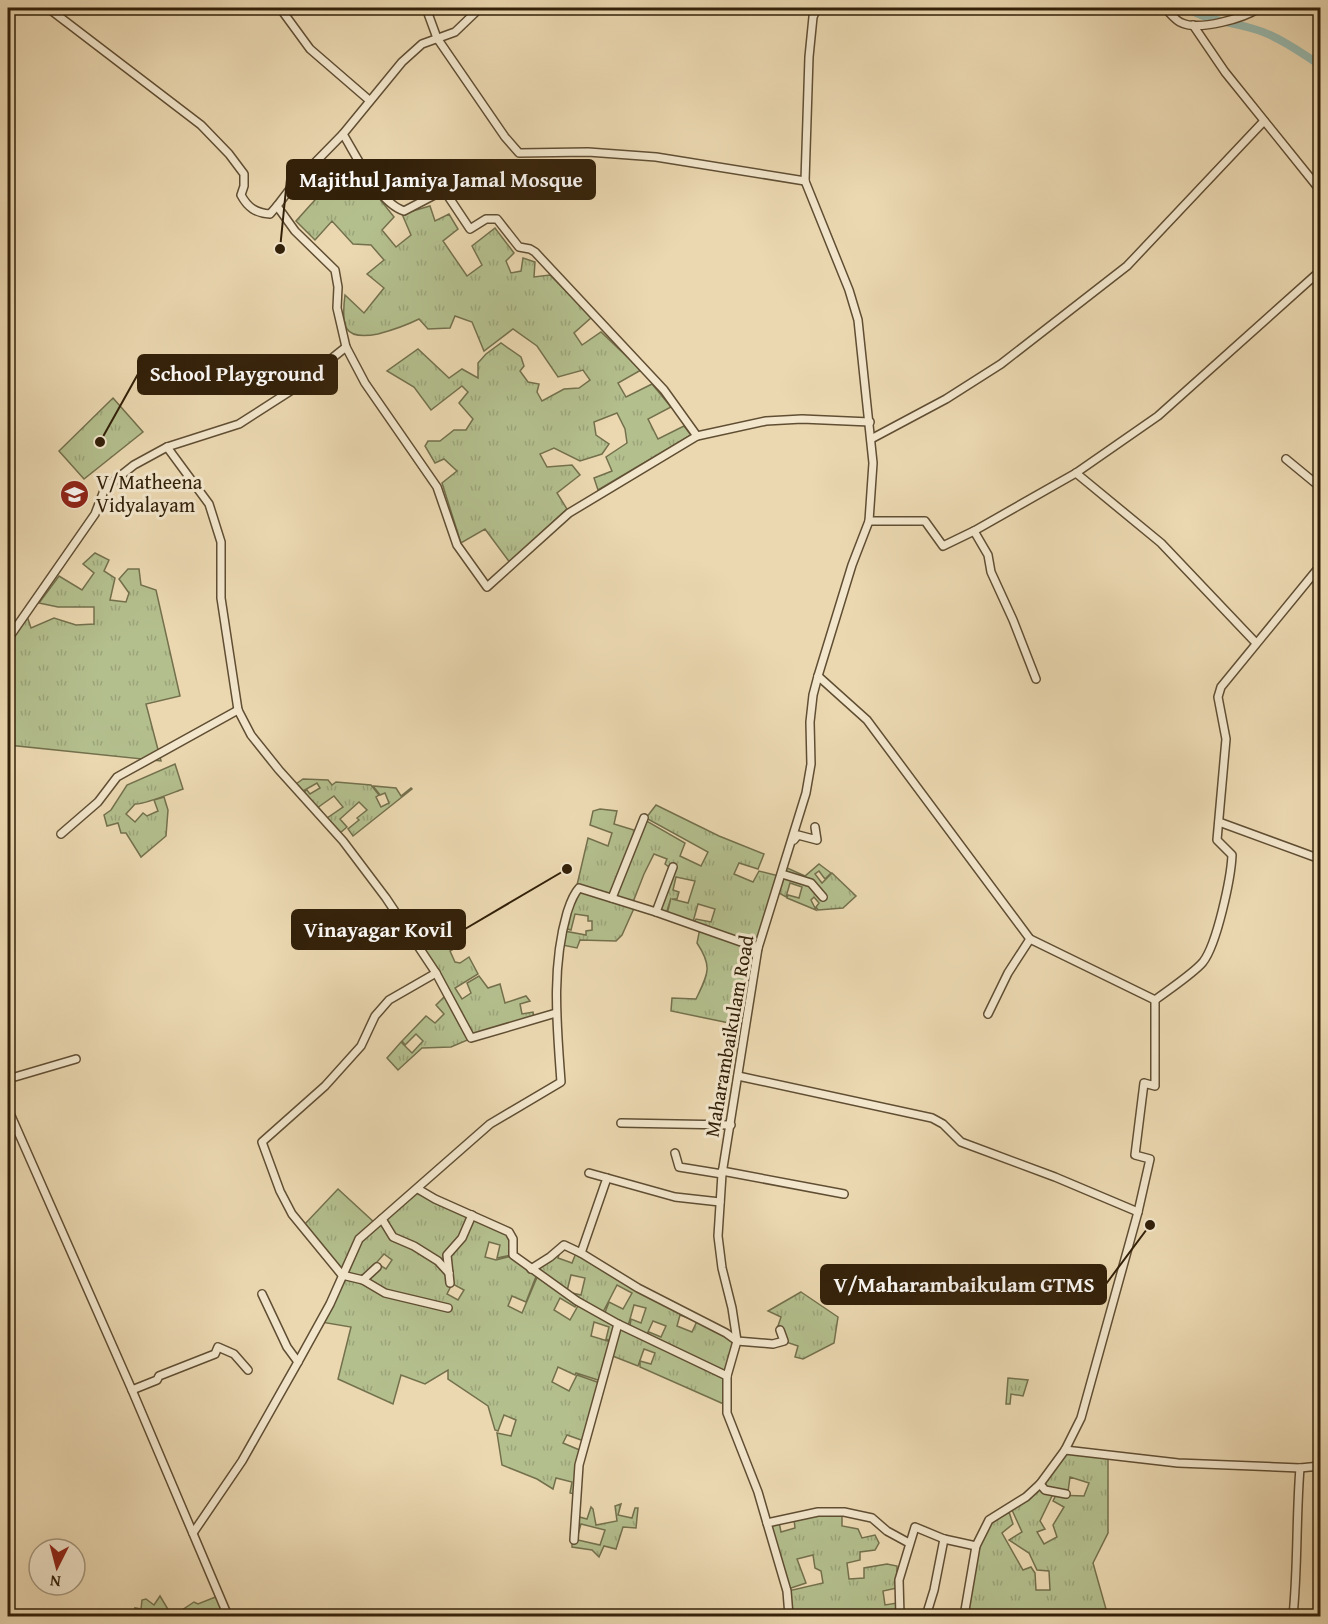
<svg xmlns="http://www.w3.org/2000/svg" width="1328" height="1624" font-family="'Gentium Book Plus',serif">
  <defs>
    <pattern id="grass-tufts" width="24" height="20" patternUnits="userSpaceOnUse" patternTransform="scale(1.5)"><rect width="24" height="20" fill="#b4bf8e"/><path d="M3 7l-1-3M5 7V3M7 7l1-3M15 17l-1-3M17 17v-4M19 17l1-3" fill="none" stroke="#9ba479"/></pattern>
  </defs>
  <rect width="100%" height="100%" fill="#ebd8b1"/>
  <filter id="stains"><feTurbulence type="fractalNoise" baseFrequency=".00333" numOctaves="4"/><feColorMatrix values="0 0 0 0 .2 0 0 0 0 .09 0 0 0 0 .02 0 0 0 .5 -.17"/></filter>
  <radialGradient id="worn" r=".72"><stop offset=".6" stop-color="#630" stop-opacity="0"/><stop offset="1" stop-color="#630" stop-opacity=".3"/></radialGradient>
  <g fill="url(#grass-tufts)" stroke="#73704c" stroke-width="1.5" fill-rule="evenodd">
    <path d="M360,174L394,217L382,230L396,247L411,235L402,214L430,206L435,221L449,214L458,229L443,241L467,276L482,265L472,246L495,228L514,253L506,261L511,273L521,271L523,258L535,262L534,277L550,275L592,317L574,333L582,345L601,332L641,370L618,383L626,397L652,384L671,407L648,419L658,439L684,426L691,435L598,490L594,478L612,471L606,457L627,443L625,429L617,413L594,422L596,435L609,444L602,454L580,461L554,448L540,454L547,467L572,465L580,475L557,493L567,509L528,545L511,564L485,529L461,543L442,483L457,471L444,459L435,463L425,446L428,441H440L454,430H466L473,419L459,403L468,392L462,386L431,410L414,387L387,371L418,349L449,378L462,369L478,378V363L486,354L501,343L521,357L524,366L520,371L528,382L539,384L537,392L542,401L564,389L579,388L590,380L583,370L558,377L537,346L513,329L484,351L472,322L455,316L450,328L428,329L419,319C405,326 393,330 378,334C343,341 341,326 345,295L364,313L384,288L367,274L384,260L371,245L353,244L332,221L315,240L296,221L332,181L348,197L363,183Z"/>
    <polygon points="113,398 143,432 84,479 59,451"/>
    <polygon points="95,553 109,560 104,571 115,578 110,600 126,602 129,593 119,579 128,569 139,569 141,585 156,590 180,696 146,704 161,761 8,745 8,645 27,616 31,628 54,618 76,625 94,624 94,607 58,607 39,603 59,576 82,590 94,573 83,564"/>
    <path d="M175,764L183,789C172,793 143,805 135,804L126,814L135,822L143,813L147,816L158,811L154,800L164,797L168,810L166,836L141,857L126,833H121L118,823L107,826L104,815L111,810L127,785Z"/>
    <polygon points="303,779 328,780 332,785 336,782 371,785 379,795 376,797 381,807 389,803 385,793 380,795 373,786 396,788 401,796 411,788 412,789 353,836 348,829 359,820 357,818 367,810 359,802 340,819 347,827 340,833 347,841 317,810 319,808 327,818 343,807 334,796 317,808 304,792 307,790 310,794 320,788 317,783 303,791 296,784"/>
    <path d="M656,805L719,836L764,854L758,869L739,863L734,874L753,882L759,871L779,876L758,946L694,923L696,919L711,922L715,909L698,904L693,922L667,914L671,898L666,914L658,911L675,865L672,863L669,867L665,864L667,859L654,854L644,874L633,902L615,897L645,820L685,843L680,856L701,866L708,852L646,818ZM676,877L695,881L688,903L672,899H677L679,892L673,890Z"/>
    <polygon points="600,809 617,811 614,824 637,831 611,896 577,885 588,838 608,846 612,833 590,825 593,811"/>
    <polygon points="819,864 831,873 825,879 819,871 815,874 822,883 832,873 856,896 843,908 818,910 816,907 819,903 814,897 811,900 816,910 787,898 788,895 799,898 802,887 790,883 786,897 777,892 783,876 811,882 783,874 785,867 805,876"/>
    <polygon points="579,889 635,906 622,935 616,941 580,940 577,948 562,945 564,931 586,935 586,931 592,930 592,921 588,921 588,916 575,914 571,930 564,928"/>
    <polygon points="448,924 457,947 450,951 455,962 460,963 469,957 478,974 455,988 462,999 471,993 467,983 479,976 488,988 500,984 505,1003 526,996 530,1001 520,1004 522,1014 533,1012 534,1017 473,1036 417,940"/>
    <path d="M700,928L757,948L744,1026L671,1011L672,998L696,999C708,974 713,967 697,943Z"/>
    <polygon points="446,995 470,1039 451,1047 422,1048 398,1070 387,1058 401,1042 412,1053 423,1041 416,1034 405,1045 402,1041 426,1016 435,1023 444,1014 436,1005"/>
    <polygon points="338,1189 376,1224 358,1239 342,1272 303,1226"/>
    <polygon points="418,1190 434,1200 471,1216 461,1237 446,1256 448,1284 451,1286 447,1294 458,1300 464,1290 451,1283 449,1256 463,1239 473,1217 508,1233 512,1240 511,1255 497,1258 500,1245 489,1242 485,1257 496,1260 512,1256 537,1274 526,1302 512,1296 508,1306 522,1313 538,1275 577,1303 575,1307 560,1298 554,1310 570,1320 579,1304 616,1325 611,1341 606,1339 609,1327 594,1322 591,1336 611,1342 601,1381 576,1373 575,1375 558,1367 552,1382 569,1391 577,1375 600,1383 584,1441 567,1435 563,1443 582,1451 578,1465 575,1494 570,1493 572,1482 556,1478 553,1489 537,1479 502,1465 497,1433 511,1436 516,1420 504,1415 498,1431 495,1430 488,1406 448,1379 448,1370 425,1384 401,1375 393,1404 338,1379 351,1327 321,1322 342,1276 363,1281 384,1295 449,1309 449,1307 385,1292 366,1279 377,1267 378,1264 386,1269 392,1260 384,1254 363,1278 343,1274 360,1240 382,1221 393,1239 413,1247 438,1263 443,1269 445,1267 439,1260 414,1245 394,1237 384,1219"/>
    <polygon points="560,1251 558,1258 572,1263 576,1253 696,1318 696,1321 680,1315 677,1326 692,1332 698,1319 736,1342 727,1374 648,1335 649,1332 661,1337 666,1326 653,1321 647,1334 630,1326 631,1319 641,1323 646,1308 634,1305 628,1326 604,1315 609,1302 623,1309 632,1293 617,1285 602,1314 568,1292 581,1295 585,1278 571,1275 567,1291 532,1269"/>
    <polygon points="801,1292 838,1317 834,1343 803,1359 795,1357 798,1346 786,1342 782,1329 778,1326 781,1317 768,1311"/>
    <polygon points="618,1325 707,1367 706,1370 708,1367 726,1377 726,1405 640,1367 640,1361 651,1364 655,1353 644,1349 638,1366 610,1355"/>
    <polygon points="1008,1378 1028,1380 1023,1396 1011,1394 1010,1404 1006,1404"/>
    <polygon points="1065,1453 1108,1458 1108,1533 1093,1563 1106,1609 1071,1612 1055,1616 967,1616 978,1547 991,1523 1009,1512 1013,1524 1002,1533 1023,1570 1031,1567 1035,1573 1036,1590 1050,1590 1049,1571 1037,1570 1029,1553 1009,1540 1022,1532 1012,1510 1039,1487 1052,1496 1040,1521 1045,1529 1037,1532 1044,1544 1057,1537 1053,1525 1064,1507 1053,1501 1056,1495 1084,1496 1089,1483 1070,1477 1068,1492 1054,1490 1042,1484"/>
    <polygon points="621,1504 618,1515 632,1518 635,1508 638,1508 636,1528 623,1527 616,1549 604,1546 599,1557 592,1550 572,1547 572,1542 578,1540 600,1545 605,1530 581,1524 577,1538 576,1516 587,1519 591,1507 593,1509 596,1525 617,1521 615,1506"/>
    <polygon points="818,1514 842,1514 842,1526 858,1529 862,1538 875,1535 879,1543 875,1550 860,1552 860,1560 847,1563 849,1579 864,1578 864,1568 887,1564 897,1566 897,1588 883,1591 885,1605 897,1603 898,1616 790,1616 788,1591 823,1583 821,1571 815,1568 813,1555 797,1559 806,1583 788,1589 769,1524 779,1522 781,1532 795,1528 794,1519"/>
    <polygon points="160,1596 172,1616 135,1616 135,1608 141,1609 142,1600 146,1599 154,1605"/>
    <polygon points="218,1596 226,1616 173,1616 194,1602 198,1604"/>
  </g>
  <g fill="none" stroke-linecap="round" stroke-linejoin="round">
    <path stroke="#98b9ae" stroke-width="8" d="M1187,8C1208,21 1231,22 1254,29C1276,35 1302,53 1320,65"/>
    <defs>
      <g id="street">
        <path d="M48,8L201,125L229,154L244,174V186L241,195C248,208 256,213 270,214L277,206"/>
        <polyline points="280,8 310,49 369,100"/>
        <polyline points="426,8 437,38 505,137 519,153 588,152 656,157 805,181"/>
        <polyline points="480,8 455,32 422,44 402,62 343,134 293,185 277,206 295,231 335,270 338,287 337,308 346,347 365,383 437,487 457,545 487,587 569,513 697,436 766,421 802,419 870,422"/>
        <path d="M1165,8C1170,13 1176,21 1182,23C1200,31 1244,18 1259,8"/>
        <polyline points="1319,8 1320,9"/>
        <polyline points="1193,25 1225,72 1320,190"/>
        <path d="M343,134C357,157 378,202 404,211L444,190L470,229L486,219H497L519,247L530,249L535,252L664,390L697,436"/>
        <polyline points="871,439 946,399 1001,364 1127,266 1264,121"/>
        <polyline points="167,447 209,504 221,542 221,598 238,710 251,735 279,770 343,841 386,898 436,973 471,1038 556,1013"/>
        <polyline points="1286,459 1320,487"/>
        <polyline points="1076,473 1161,543 1256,643"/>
        <polyline points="869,521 925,521 943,546 974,531 1076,473 1158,416 1320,271"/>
        <polyline points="974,531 988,555 991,572 1013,620 1036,679"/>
        <polyline points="8,639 95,514 105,488 134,465 167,447 239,424 295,388 346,347"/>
        <path d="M818,676L867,720L1030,939L1155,1000C1167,991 1194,973 1203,962C1217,944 1231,878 1232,855L1217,840L1226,739L1218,697L1221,687L1320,566"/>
        <polyline points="1219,822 1320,859"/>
        <polyline points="61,834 98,802 117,777 238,710"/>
        <polyline points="794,840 798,835 817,840 815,827"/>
        <polyline points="782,874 811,883 823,897"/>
        <polyline points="612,898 644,818"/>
        <polyline points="656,912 673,867"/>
        <polyline points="988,1014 1008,973 1030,939"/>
        <polyline points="738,1076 932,1118 943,1124 961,1142 1055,1177 1138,1212"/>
        <polyline points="8,1079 76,1059"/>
        <polyline points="8,1109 132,1390 228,1616"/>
        <polyline points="621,1123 731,1125"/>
        <polyline points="675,1153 679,1167 722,1174"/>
        <polyline points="722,1171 844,1194"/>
        <polyline points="607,1178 675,1197 720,1202"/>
        <polyline points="418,1189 435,1199 509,1232 513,1239 513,1255 577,1301 618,1324 727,1376"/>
        <polyline points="382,1219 393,1237 414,1246 438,1261 449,1273"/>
        <polyline points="581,1253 638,1288 726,1333 737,1341 773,1344 784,1341 780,1330"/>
        <polyline points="377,1267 363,1280 342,1275 292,1214 280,1191 262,1142 325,1086 361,1046 375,1016 389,1000 436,973"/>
        <polyline points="531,1269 550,1257 564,1245 581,1253 607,1178 589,1173"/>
        <polyline points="363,1280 385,1293 448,1308"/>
        <polyline points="450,1283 447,1255 462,1238 472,1215"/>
        <polyline points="262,1294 287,1347 298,1362"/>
        <polyline points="132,1390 157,1380 159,1376 215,1354 218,1347 234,1354 248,1370"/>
        <polyline points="1065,1450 1178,1463 1300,1468 1320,1466"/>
        <polyline points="1040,1484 1045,1490 1066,1494"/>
        <polyline points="767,1523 818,1512 844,1512 872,1518 887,1531 909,1543"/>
        <path d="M193,1533L242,1461L298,1362L330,1304L359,1239L490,1124L561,1082C557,1026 551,968 567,913C570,904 572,896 579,888L656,912L758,948"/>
        <polyline points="574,1540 579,1465 618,1324"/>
        <polyline points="789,1616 787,1591 767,1523 758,1492 727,1413 727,1376 737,1341 732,1308 722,1268 718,1236 722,1174 758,948 806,793 811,764 810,722 813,695 818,676 852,565 869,521 873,463 858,320 849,290 805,181 809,57 813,17 817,8"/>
        <polyline points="900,1616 899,1580 915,1527 944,1539 976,1546"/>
        <polyline points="926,1616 934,1590 944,1539"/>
        <polyline points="964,1616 976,1546 989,1520 1026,1497 1040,1484 1065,1450 1081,1418 1138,1212 1150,1159 1135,1155 1144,1083 1155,1086 1155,1000"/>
        <polyline points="1066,1616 1071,1615"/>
        <path d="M1293,1616C1298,1567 1296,1518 1300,1468"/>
      </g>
    </defs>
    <use href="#street" stroke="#604e33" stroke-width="10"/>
    <use href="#street" stroke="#f2e6cc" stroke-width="7"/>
  </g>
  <defs>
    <symbol id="school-disc" viewBox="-11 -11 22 22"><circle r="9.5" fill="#8f2418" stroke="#f2e6cc"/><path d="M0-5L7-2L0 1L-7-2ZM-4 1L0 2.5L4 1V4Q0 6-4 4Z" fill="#fff"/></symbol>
  </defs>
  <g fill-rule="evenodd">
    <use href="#school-disc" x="58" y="478" width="33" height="33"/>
  </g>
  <g text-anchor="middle" stroke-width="6" stroke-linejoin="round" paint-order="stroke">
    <g font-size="20" fill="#322009" stroke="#f2e6cc" text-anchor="start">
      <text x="96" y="489">V/Matheena<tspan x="96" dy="23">Vidyalayam</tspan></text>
    </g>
    <g font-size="20" fill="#322009" stroke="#f2e6cc">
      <text transform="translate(729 1036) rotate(-80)" y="7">Maharambaikulam Road</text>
    </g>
  </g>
  <path fill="none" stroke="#322009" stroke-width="2" d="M280 249L287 179M100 442L138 374M567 869L465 929M1150 1225L1106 1284"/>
  <g fill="#322009" stroke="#f2e6cc" stroke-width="2">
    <circle cx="280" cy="249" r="6"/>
    <circle cx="100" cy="442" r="6"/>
    <circle cx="567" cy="869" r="6"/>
    <circle cx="1150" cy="1225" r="6"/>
  </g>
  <g fill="#322009" stroke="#322009" stroke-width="2">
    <rect x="287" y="160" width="308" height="39" rx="6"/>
    <rect x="138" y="355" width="199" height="39" rx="6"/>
    <rect x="292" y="910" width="173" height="39" rx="6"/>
    <rect x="821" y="1265" width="285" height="39" rx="6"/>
  </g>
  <g font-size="21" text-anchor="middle" font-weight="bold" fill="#fff">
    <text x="441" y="187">Majithul Jamiya Jamal Mosque</text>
    <text x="237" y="381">School Playground</text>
    <text x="378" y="937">Vinayagar Kovil</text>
    <text x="964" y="1292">V/Maharambaikulam GTMS</text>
  </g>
  <rect width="1328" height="1624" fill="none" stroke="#ebd8b1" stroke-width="30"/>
  <rect x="9" y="9" width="1310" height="1606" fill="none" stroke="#322009" stroke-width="3"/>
  <rect x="15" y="15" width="1298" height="1594" fill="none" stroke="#322009" stroke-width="1.5"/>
  <g transform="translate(57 1567) rotate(186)"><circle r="28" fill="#f2e6cc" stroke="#a5977e" stroke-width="1.5"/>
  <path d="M0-4.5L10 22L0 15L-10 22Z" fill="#8f2418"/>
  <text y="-9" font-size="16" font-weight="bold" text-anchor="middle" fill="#322009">N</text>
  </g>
  <rect width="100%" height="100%" filter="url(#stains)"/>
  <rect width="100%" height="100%" fill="url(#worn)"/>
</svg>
